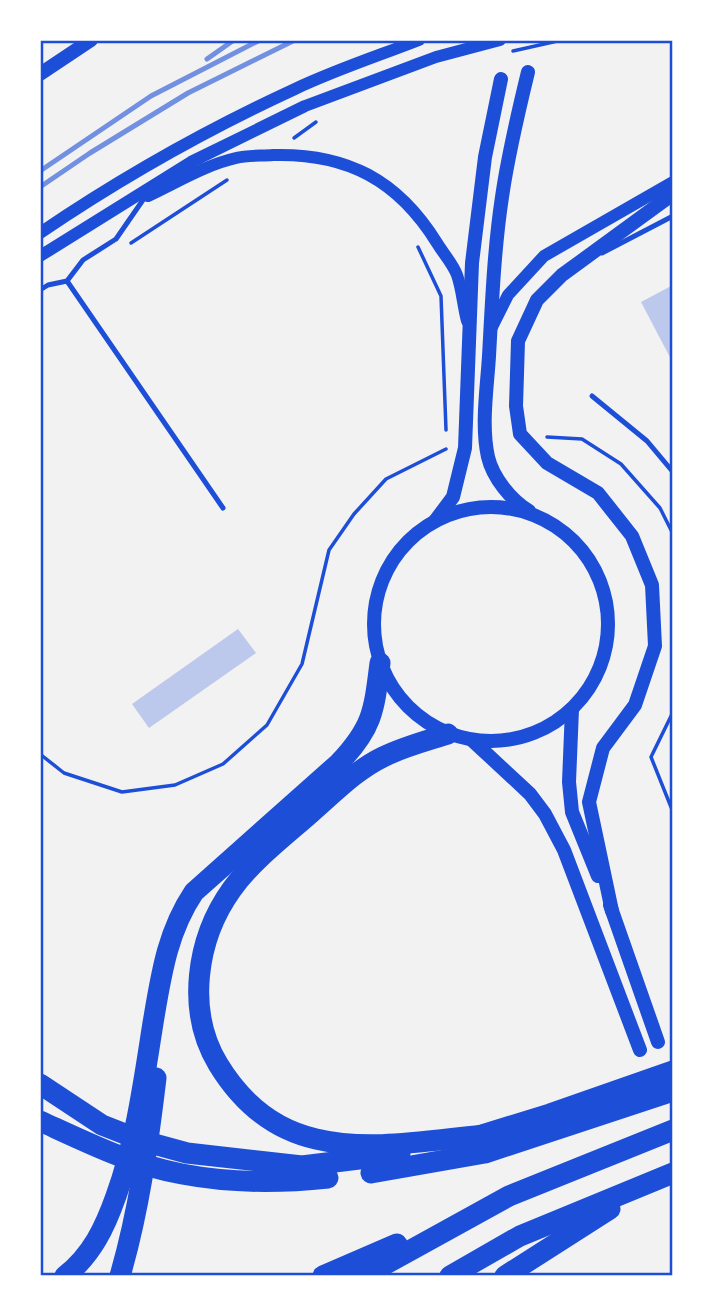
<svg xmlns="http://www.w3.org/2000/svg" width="713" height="1316" font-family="'Noto Sans',sans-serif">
  <rect width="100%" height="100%" fill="#f2f2f2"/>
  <g fill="#bdc9ec">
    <polygon points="673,285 673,363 641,302"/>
    <polygon points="238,629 256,653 149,728 132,704"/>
  </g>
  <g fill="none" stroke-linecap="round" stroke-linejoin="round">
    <g stroke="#1d4ed8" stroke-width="3.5">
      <polyline points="513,51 562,40"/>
      <polyline points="294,138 316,122"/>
      <polyline points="131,243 227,180"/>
      <polyline points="418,247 441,296 446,430"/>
      <polyline points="547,437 582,439 621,464 660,508 673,534"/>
      <polyline points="673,712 651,757 673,812"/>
      <polyline points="40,754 64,773 122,792 175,785 223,764 267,725 302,664 329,550 354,514 386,479 446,449"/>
    </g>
    <g stroke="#1d4ed8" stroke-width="5">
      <polyline points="602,253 673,216"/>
      <polyline points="67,281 223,508"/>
      <polyline points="40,290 48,285 67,281 83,260 116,239 145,197"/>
      <polyline points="592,396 647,441 673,472"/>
    </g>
    <g stroke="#1d4ed8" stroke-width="12">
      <path d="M148,196C176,183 205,165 236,158C247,155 261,156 273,155C347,153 398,180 437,243C443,253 453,264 457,275C462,289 463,306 467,321"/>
      <path d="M40,233C121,178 206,130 295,89C335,70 378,56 419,40"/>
      <polyline points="40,256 191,162 305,106 436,57 500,40"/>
      <polyline points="492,327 508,295 544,256 673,182"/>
    </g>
    <g stroke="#1d4ed8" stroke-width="14">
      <path d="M528,72C518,113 508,155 502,197C494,250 492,303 489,356C487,389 481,425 488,457C493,478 511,500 529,511"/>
      <polyline points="40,74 91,40"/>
      <circle cx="491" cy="624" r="117"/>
      <polyline points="435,521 453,497 465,448 472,263 485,157 501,79"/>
      <polyline points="572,709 569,782 572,812 598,876"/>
      <polyline points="473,741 530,794 545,814 564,850 640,1050"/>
      <polyline points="610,905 658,1042"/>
      <polyline points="612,911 589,802 603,748 635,705 655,646 652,585 632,536 598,493 547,463 520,434 516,406 518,341 537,300 562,275 673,194"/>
    </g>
    <g stroke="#1d4ed8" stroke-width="21">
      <path d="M448,734C426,741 403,747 383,757C356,770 334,793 312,812C285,836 253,860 232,889C196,939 186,1011 218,1064C241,1102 272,1129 316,1139C370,1152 430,1140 485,1135"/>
      <polyline points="40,1084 102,1125 143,1141 187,1153 302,1166 400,1154"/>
      <path d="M40,1121C86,1142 132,1165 182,1174C229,1183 281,1183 328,1178"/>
      <polyline points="472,1138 550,1114 673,1071"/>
      <polyline points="371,1173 485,1153 673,1091"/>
      <path d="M65,1276C92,1255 105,1227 116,1196C136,1141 144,1080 153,1023C161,976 167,932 194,892L339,763C373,727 374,711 380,663"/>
      <path d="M120,1276C139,1210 148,1145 156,1078"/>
      <polyline points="323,1276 397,1244"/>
      <polyline points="364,1276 509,1196 673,1130"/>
      <polyline points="450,1276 520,1236 673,1173"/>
      <polyline points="505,1276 610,1209"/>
    </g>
    <g stroke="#7290e2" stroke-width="5">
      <polyline points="207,59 234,40"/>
      <polyline points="40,171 151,96 260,40"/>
      <polyline points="40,187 90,153 188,93 295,40"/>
    </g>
  </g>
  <rect width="713" height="1316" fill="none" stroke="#ffffff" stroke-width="84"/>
  <rect x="42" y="42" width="629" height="1232" fill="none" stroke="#1d4ed8" stroke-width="2.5"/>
</svg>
